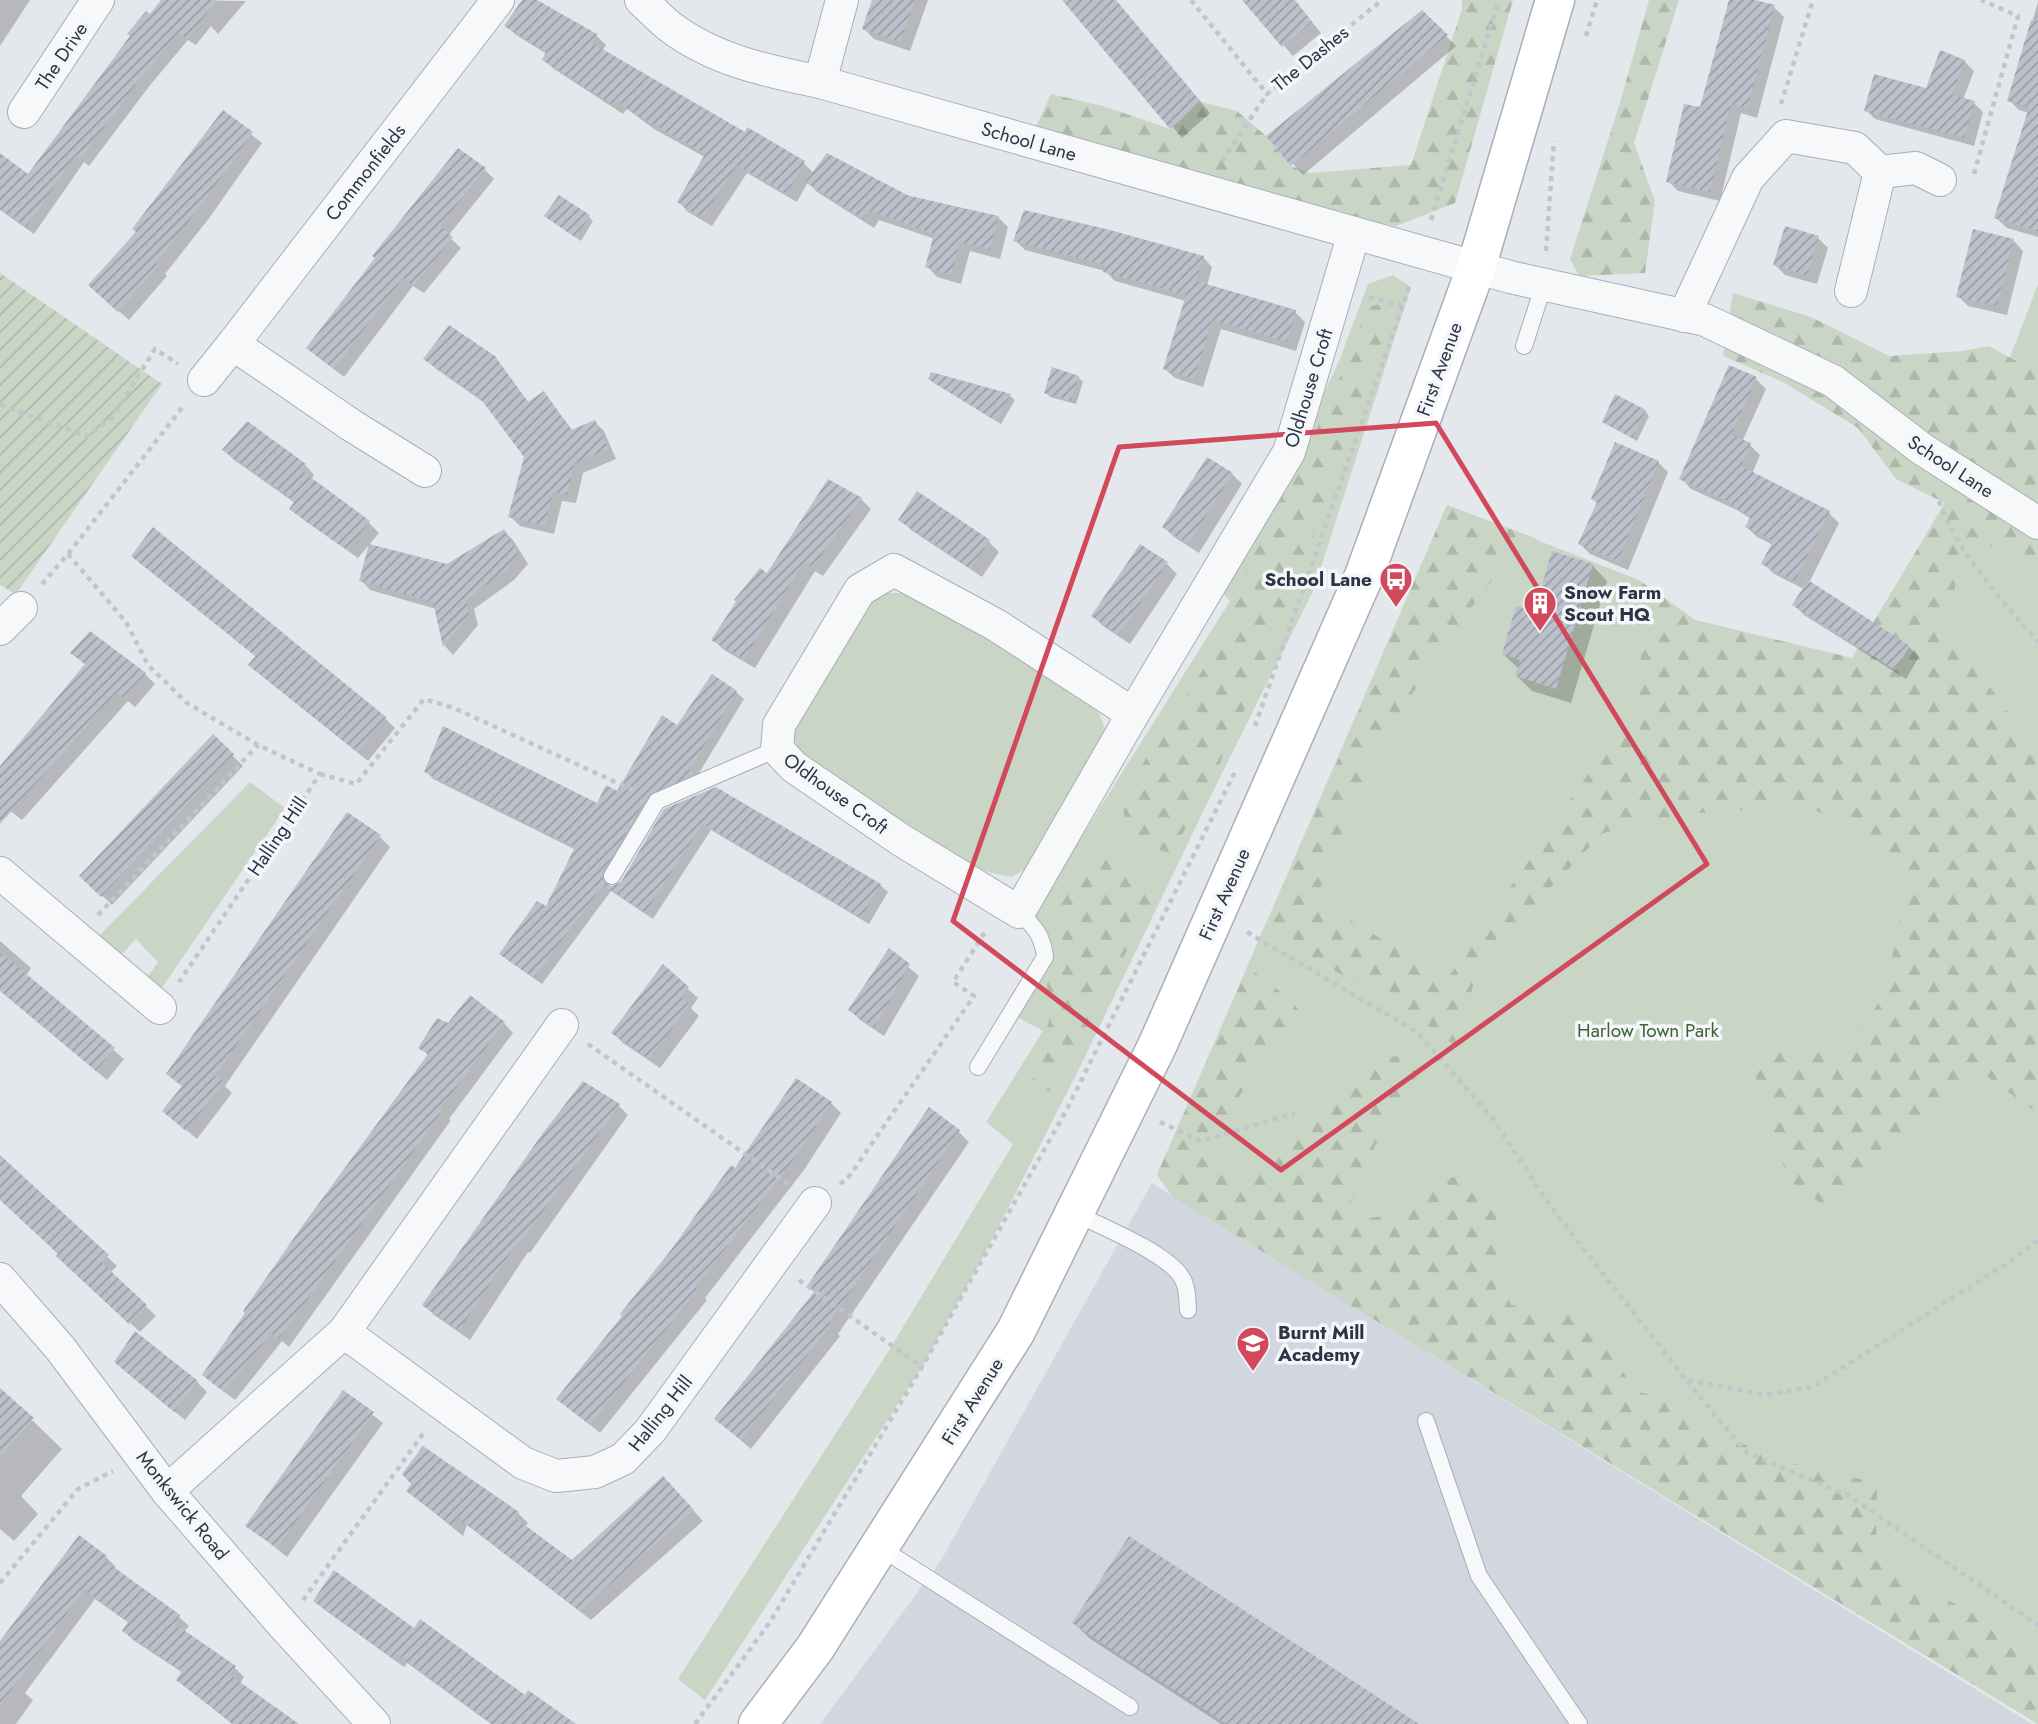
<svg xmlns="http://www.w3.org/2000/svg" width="2038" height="1724" font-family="Jost,sans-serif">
  <defs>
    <pattern id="forest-firs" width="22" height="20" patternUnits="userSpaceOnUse" patternTransform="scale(1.75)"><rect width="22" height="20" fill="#c9d6c5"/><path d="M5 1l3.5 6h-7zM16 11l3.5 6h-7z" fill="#adb8ab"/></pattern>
    <pattern id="garden-furrows" width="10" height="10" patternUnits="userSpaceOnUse" patternTransform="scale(1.75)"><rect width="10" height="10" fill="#c9d6c5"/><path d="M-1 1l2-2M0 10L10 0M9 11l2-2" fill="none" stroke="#adb8ab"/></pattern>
    <pattern id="building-hatch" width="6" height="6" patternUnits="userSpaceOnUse" patternTransform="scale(1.75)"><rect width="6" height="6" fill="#bbc0ca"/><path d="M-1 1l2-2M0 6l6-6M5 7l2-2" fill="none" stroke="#989da6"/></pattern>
  </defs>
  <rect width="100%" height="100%" fill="#e4e7ec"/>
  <polygon fill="#d2d6de" points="1152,1183 2032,1724 820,1724 940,1562"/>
  <g fill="#c9d6c5">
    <polygon points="1393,275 1411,287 1314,589 1218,781 1080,1067 984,1255 922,1367 705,1700 678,1679 888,1352 1013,1144 986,1122 1043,1031 1008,1012 1038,959 1030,919 1230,601 1221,591 1282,483 1339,361 1368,284"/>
    <polygon points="2038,284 2038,1724 1173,1197 1157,1175 1447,505 1639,580 1695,620 1852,659 1971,459"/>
    <polygon points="881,593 913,593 1076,692 1097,708 1111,744 1040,861 1011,877 984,871 817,769 801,754 795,742 793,714 861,603"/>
    <polygon points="250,782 285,808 157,995 141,986 158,962 136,939 113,963 92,943"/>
  </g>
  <g fill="url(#forest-firs)">
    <polygon points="1462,0 1513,0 1455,203 1396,226 1301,207 1034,131 1051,94 1103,106 1170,129 1201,102 1237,111 1266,136 1291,166 1309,173 1411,165 1462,9"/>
    <polygon points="1649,0 1679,0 1634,143 1655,201 1645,273 1579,276 1570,259 1619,106"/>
    <polygon points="1733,293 1811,317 1889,356 1962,351 1989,346 2036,372 2038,368 2038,570 1998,542 1959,567 1947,627 2038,754 2038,1114 1985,1075 1889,1148 1865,1183 1828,1208 1789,1181 1763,1106 1753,1065 1791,1047 1839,1057 1883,997 1902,912 1900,862 1806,804 1688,814 1603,833 1479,962 1472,989 1461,1050 1417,1018 1288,944 1264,933 1447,505 1537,539 1510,556 1448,639 1373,754 1316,899 1447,979 1640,699 1641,637 1635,595 1639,580 1695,620 1852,658 1945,503 1896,479 1858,428 1783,382 1723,356"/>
    <polygon points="1392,301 1382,341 1304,562 1258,680 1196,815 1168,853 1127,839 1122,796 1220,643 1238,599 1246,569 1330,402 1368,307"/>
    <polygon points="1086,857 1124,861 1153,901 1053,1092 1031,1085 1049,1021 1047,983 1061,925 1057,899"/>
    <polygon points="1248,967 1292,1001 1309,1024 1254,1072 1210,1145 1230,1182 1263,1173 1302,1122 1385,1058 1407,1054 1421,1069 1376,1144 1343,1221 1410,1213 1416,1191 1470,1171 1503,1211 1496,1270 1511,1305 1583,1315 1609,1349 1635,1391 1677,1402 1714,1432 1791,1463 1877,1483 1876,1561 1994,1625 2038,1655 2038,1724 1173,1197 1157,1175"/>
  </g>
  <polygon fill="url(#garden-furrows)" points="0,273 162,384 16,594 0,585"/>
  <g fill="#0003">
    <polygon points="0,0 30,0 0,46"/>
    <polygon points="163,0 246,1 218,34 211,26 196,45 188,40 151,84 89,166 84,162 34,234 0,210 0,156 28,176"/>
    <polygon points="524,0 533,0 596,35 606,45 602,51 745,135 803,163 814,173 998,217 1008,227 1000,259 970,251 961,284 937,277 927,266 935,239 879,220 874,228 817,192 808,182 797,202 747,173 712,226 688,212 679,202 705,157 654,129 627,109 623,114 554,69 544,60 547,54 516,35 506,26"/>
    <polygon points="874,0 928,0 910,51 874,39 864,29"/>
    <polygon points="1064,0 1115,0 1210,113 1182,138"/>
    <polygon points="1244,0 1294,0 1321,33 1293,56"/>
    <polygon points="1731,0 1748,0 1774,7 1784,17 1757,118 1741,113 1720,201 1678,191 1668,181 1701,109"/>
    <polygon points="2038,2 2038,237 2007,228 1996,218 2029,113 2019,110 2009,100"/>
    <polygon points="1422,12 1456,46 1303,175 1268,136"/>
    <polygon points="1964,61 1974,71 1963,100 1974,103 1983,112 1974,146 1875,119 1866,110 1927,90"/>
    <polygon points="223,112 262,143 210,217 165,274 167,276 129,320 101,295 138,232"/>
    <polygon points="485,170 494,179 448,236 461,248 424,293 413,286 344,377 318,357 308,348 377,258"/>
    <polygon points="546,216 589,217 593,221 581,241"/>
    <polygon points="1818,238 1828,248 1817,284 1785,275 1775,265"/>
    <polygon points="1015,240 1203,257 1212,267 1207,286 1295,312 1305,322 1296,351 1221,329 1203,387 1175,378 1165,369 1186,301 1115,281 1105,271 1025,250"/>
    <polygon points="2013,240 2023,251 2007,315 1968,306 1958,296"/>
    <polygon points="426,358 494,358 529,403 544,393 573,431 595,422 604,431 616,459 583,473 576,503 562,501 554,534 520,526 510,516 526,457 486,404 435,368"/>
    <polygon points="932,374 1010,396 1015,400 1001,424 934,383 930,379"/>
    <polygon points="1078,377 1083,382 1076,404 1050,397 1046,393"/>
    <polygon points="1756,379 1766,389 1742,442 1750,445 1760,455 1752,474 1829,513 1839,523 1809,583 1909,647 1919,657 1906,679 1804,615 1794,605 1804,589 1774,574 1764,564 1773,545 1757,537 1747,527 1751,519 1737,510 1691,489 1681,478"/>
    <polygon points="1645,411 1649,416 1637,441 1604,422"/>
    <polygon points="224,450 305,465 314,475 311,480 369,523 379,533 358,558 301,518 291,508 295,503 234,460"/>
    <polygon points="1658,462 1668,472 1628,570 1590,554 1580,544 1598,504 1593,499"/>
    <polygon points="1232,474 1242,484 1199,553 1174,537 1164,527"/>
    <polygon points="918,494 989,542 999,552 982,577 911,530 901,520"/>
    <polygon points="861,499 871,509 823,576 815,571 755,668 724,650 714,640 768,575"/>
    <polygon points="504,531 513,540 528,564 514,580 474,609 478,625 453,655 445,646 436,609 370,590 361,580 447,566"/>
    <polygon points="1167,564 1177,574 1130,644 1103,626 1093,616"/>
    <polygon points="1592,565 1607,581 1571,703 1532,691 1517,676 1519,669 1503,654 1536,613"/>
    <polygon points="72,653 145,674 155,684 135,707 128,701 22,820 0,803 0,769 86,665"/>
    <polygon points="261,675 385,718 395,728 368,761"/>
    <polygon points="736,692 744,699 696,778 655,803 610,879 610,887 622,883 716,789 880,885 888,892 869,924 711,830 653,919 611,891 542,984 509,961 502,954 547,908 576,850 433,779 426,771 598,805 618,793 678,727"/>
    <polygon points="213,736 243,766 112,905 82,876"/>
    <polygon points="380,837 390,847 225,1086 232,1093 197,1139 164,1111 183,1087 168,1073"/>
    <polygon points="0,941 31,968 26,976 124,1059 107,1080 0,990"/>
    <polygon points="889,951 919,976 884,1036 860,1020 850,1010"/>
    <polygon points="687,988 698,998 691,1008 699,1016 660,1068 623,1043 613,1033"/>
    <polygon points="504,1023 513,1033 449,1119 451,1120 289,1347 282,1341 235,1400 214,1384 429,1056 420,1047 449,1026"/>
    <polygon points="831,1103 841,1113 804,1170 705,1298 707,1300 600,1433 559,1399 736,1171"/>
    <polygon points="618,1105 628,1115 530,1253 528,1252 470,1340 434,1315 424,1305"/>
    <polygon points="959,1132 969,1142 838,1334 840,1336 751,1449 716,1419 816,1292"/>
    <polygon points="0,1157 117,1266 110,1273 156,1316 140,1332 68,1266 60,1254 0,1198"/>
    <polygon points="127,1372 197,1382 207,1392 185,1420"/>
    <polygon points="3,1392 62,1449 21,1496 38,1514 14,1541 0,1529 0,1395"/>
    <polygon points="343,1392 383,1423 287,1557 248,1526"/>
    <polygon points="673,1489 703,1521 591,1620 467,1525 463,1536 408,1491 518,1513 528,1523 524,1527 572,1562"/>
    <polygon points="106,1557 116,1567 114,1570 179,1617 189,1626 184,1632 234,1667 244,1677 240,1684 295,1724 232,1724 178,1680 183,1673 133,1640 124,1631 129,1623 95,1599 25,1693 33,1700 16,1724 0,1724 0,1644"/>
    <polygon points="315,1600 414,1631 573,1724 491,1724 407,1663 404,1667 325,1610"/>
    <polygon points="1074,1623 1418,1724 1221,1724 1089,1638"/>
  </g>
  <g fill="url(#building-hatch)">
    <polygon points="161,0 217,0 187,39 179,33 143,75 80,159 75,156 26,227 0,209 0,153 28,174 130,36 127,34 146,11 150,14"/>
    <polygon points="522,0 537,0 597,34 592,43 745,132 747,127 805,161 787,194 737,165 702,218 677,202 705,154 643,119 617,101 613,105 542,60 546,52 504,26"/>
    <polygon points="872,0 915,0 900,42 862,29"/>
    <polygon points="1062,0 1116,0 1201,102 1170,129"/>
    <polygon points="1242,0 1295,0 1312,22 1282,47"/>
    <polygon points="1729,0 1755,0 1775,5 1747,109 1731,104 1710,192 1666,182 1684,104 1700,107"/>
    <polygon points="1422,10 1448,35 1291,166 1266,136"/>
    <polygon points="2031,20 2038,21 2038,231 1994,218 2029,107 2007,101"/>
    <polygon points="1940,50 1965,60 1952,95 1975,101 1964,138 1864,111 1874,74 1926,88"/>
    <polygon points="223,110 253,132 200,207 156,263 159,265 118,312 88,285 136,232 132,229"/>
    <polygon points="458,148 486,168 440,226 453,237 414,286 403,278 334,369 306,348 375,258 372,256"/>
    <polygon points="827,153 909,196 999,216 990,250 960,242 951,275 925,267 934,234 869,210 863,219 805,182"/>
    <polygon points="559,195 590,215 576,238 544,216"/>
    <polygon points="1024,210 1106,229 1204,256 1196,281 1296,310 1287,342 1212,320 1194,379 1163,369 1186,295 1103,272 1105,265 1013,241"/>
    <polygon points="1785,226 1819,236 1807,275 1773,265"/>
    <polygon points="1973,229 2014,239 1997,306 1956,297"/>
    <polygon points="449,325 495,356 528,402 544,391 571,430 595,420 608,449 574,464 567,495 553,492 545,525 508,517 524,457 480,398 423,359"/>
    <polygon points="1729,365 1757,377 1731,435 1751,443 1741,466 1830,511 1795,581 1761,564 1773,541 1745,527 1751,516 1731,506 1732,503 1679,479"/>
    <polygon points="1052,367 1079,376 1071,401 1044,393"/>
    <polygon points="931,372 1011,394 996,421 928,379"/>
    <polygon points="1615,394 1646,410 1632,438 1602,422"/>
    <polygon points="247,421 306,464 301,470 370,521 347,550 289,509 295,501 222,450"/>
    <polygon points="1615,442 1659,461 1618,561 1578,544 1597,502 1591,499"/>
    <polygon points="1207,457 1233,473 1188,544 1162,527"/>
    <polygon points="828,479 862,498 813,567 804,562 744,659 711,640 736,602 734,600 760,568 767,573"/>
    <polygon points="917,491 990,540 971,569 898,520"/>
    <polygon points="153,527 386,717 357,752 248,665 255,656 131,556"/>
    <polygon points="504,529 519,554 505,571 466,600 469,615 443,647 433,602 359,581 369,544 447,564"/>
    <polygon points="1140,544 1168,562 1119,635 1091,616"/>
    <polygon points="1552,551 1593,564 1556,689 1515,676 1520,660 1502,654 1516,606 1534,611"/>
    <polygon points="1808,580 1910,646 1895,670 1792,605"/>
    <polygon points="90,631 146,673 124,698 117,692 0,824 0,766 85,664 70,653"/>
    <polygon points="712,674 737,691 689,771 694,774 648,796 603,871 603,882 612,886 621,882 664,809 716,787 881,884 861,918 703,824 645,913 603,885 534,978 499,954 537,901 546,906 575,847 424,772 443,726 597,803 606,785 617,791 662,715 677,725"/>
    <polygon points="213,734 234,754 101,897 79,876"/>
    <polygon points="347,812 381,835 215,1076 224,1082 186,1131 162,1111 182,1086 166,1074"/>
    <polygon points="889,948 910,964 874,1028 848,1010"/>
    <polygon points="0,952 115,1048 96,1071 0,991"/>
    <polygon points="663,964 689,987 681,998 690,1005 649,1059 611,1033"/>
    <polygon points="470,995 505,1022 441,1108 443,1109 404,1165 279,1339 271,1333 224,1392 202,1375 245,1313 243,1311 303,1225 428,1054 418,1048 437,1018 448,1023"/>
    <polygon points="796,1078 832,1102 794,1159 696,1287 698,1289 590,1425 556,1399 622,1316 620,1314 671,1250 731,1165 735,1168"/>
    <polygon points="583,1081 620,1104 519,1245 517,1243 459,1331 422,1305 543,1133"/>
    <polygon points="929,1107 960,1130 829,1323 831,1325 741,1440 714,1419 814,1292 807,1286"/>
    <polygon points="0,1155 109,1255 101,1262 147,1305 129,1324 56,1256 58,1254 0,1200"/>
    <polygon points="135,1331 198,1381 174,1412 114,1362"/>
    <polygon points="0,1388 34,1418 0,1457"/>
    <polygon points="343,1390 374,1412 277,1548 245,1526"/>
    <polygon points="423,1446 519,1512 514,1517 572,1560 663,1476 694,1510 580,1611 457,1517 453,1527 406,1491 411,1484 402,1474"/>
    <polygon points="79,1535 107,1556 104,1560 180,1615 175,1624 236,1666 230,1675 299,1724 233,1724 176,1680 182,1671 122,1631 128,1622 84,1590 0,1706 0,1641"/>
    <polygon points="1129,1536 1310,1653 1419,1724 1227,1724 1132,1663 1072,1623"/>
    <polygon points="334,1570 414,1628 420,1619 525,1695 528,1690 576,1724 492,1724 397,1654 393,1659 313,1601"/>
  </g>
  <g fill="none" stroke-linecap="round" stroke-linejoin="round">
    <defs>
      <g id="lane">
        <polyline points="1524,346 1544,284"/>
        <polyline points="612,876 657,801 777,749"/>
        <path d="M978,1067L1045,957C1043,936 1034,926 1019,912"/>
        <path d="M1074,1213C1101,1226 1169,1254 1182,1278C1188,1287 1187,1300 1188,1310"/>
        <polyline points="1426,1421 1479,1576 1579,1724"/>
        <polyline points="879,1547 1130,1707"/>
      </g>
      <g id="street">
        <path d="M641,0C650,8 659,18 669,26C713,60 767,71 820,82L1510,277L1705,320L1833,381L1922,449L2038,523"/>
        <polyline points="820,82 842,0"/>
        <polyline points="24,112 98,0"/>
        <polyline points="1880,172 1916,168 1940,180"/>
        <polyline points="1684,316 1748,178 1786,136 1855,148 1880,172 1851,291"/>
        <polyline points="204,380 233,344"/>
        <polyline points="425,471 351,425 233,344 498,0"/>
        <polyline points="0,629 21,608"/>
        <polyline points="1133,714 996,625 894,570 860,590 779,725 777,749 794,767 901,840 1019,912 1133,714 1289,452 1354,233"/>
        <polyline points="0,873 160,1008"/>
        <polyline points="0,1279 60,1348 167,1491 284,1626 374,1724"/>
        <polyline points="344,1332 523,1463 556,1476 595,1472 623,1459 650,1431 815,1203"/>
        <polyline points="167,1491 344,1332 562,1025"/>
      </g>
      <polyline id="secondary" points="758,1724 815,1648 1016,1331 1158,1044 1364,576 1476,268 1555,0"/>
    </defs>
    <use href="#lane" stroke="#a9aeb7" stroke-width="18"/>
    <use href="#street" stroke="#a9aeb7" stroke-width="34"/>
    <use href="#secondary" stroke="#a9aeb7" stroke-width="41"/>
    <g stroke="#c2c5cb" stroke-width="4.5" stroke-dasharray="5 5" stroke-linecap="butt">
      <polyline points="1191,0 1267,94 1382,0"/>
      <polyline points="1586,36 1597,0"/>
      <polyline points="1781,104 1813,0"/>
      <polyline points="1222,161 1267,94"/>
      <polyline points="1974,174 2018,16 1981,0"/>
      <polyline points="1431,220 1499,0"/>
      <polyline points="1546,251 1554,141"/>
      <polyline points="1369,297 1402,306"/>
      <polyline points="0,405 87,436 112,418 155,349 178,364"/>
      <path d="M1939,501C1956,552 2003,601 2038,642"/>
      <polyline points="68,554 126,622 148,665 187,703 258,745 320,774 179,982"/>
      <polyline points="42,584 68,554 185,404"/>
      <polyline points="1255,726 1411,282"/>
      <polyline points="320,774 356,784 424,699 454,708 635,791"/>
      <polyline points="98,915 258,745"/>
      <polyline points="1247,932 1417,1032 1493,1119 1551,1207 1686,1380 1766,1395 1812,1387 2006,1264 2038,1240"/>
      <polyline points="588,1044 788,1184"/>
      <polyline points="1160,1122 1201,1141 1295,1113"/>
      <polyline points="840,1184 848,1178 974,996 953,982 987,929"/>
      <polyline points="799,1280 922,1367"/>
      <polyline points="1687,1381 1746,1452 1851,1497 2038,1625"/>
      <polyline points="0,1583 78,1489 113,1471"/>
      <polyline points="303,1600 425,1431"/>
      <polyline points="695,1724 770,1622 922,1367 1066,1111 1235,772"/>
    </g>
    <use href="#lane" stroke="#f7f8fa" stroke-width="16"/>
    <use href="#street" stroke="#f7f8fa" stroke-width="32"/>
    <use href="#secondary" stroke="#fff" stroke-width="38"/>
  </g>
  <path fill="none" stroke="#d1495b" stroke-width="5" stroke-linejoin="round" d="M1436,423L1707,864L1281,1170L953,921L1119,447Z"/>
  <defs>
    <symbol id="bus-pin" viewBox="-11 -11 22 30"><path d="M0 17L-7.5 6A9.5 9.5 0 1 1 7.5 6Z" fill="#d1495b" stroke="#f4f6f9"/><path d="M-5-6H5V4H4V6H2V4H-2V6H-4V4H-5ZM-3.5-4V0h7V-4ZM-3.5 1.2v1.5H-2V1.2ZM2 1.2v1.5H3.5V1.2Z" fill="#fff"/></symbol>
    <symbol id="building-pin" viewBox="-11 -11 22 30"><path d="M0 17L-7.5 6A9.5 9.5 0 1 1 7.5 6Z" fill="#d1495b" stroke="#f4f6f9"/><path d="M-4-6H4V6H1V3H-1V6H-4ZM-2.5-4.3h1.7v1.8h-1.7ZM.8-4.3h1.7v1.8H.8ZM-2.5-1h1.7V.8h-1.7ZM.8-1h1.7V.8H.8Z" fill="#fff"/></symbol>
    <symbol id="school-pin" viewBox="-11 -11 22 30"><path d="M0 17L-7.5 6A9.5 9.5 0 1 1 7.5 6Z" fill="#d1495b" stroke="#f4f6f9"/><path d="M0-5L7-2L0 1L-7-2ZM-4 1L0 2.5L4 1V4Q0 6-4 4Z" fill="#fff"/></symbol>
  </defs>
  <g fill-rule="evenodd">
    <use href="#bus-pin" x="1377" y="560" width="38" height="52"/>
    <use href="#building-pin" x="1521" y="584" width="38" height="52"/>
    <use href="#school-pin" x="1234" y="1324" width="38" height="52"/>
  </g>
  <g text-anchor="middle" stroke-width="7" stroke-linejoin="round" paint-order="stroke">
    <g font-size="19" fill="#2b3445" stroke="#f4f6f9">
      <text transform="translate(61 56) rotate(-56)" y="7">The Drive</text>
      <text transform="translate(1310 58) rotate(-39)" y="7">The Dashes</text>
      <text transform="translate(1029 141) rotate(16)" y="7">School Lane</text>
      <text transform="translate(365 172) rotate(-52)" y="7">Commonfields</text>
      <text transform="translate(1439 369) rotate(-70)" y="7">First Avenue</text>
      <text transform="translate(1308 388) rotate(-73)" y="7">Oldhouse Croft</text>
      <text transform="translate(1951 466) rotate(33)" y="7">School Lane</text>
      <text transform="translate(836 793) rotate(36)" y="7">Oldhouse Croft</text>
      <text transform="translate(277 836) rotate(-56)" y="7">Halling Hill</text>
      <text transform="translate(1224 894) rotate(-66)" y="7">First Avenue</text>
      <text transform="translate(972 1401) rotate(-58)" y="7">First Avenue</text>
      <text transform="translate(660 1413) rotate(-52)" y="7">Halling Hill</text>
      <text transform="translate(183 1505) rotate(51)" y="7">Monkswick Road</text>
    </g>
    <g font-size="19" font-weight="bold" fill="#2b3445" stroke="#f4f6f9" text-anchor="start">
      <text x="1372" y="586" text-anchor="end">School Lane</text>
      <text x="1564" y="599">Snow Farm<tspan x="1564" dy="22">Scout HQ</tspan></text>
      <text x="1278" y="1339">Burnt Mill<tspan x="1278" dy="22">Academy</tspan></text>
    </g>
    <g font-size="19" fill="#3f6138" stroke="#f4f6f9">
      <text x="1648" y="1037">Harlow Town Park</text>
    </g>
  </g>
</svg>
